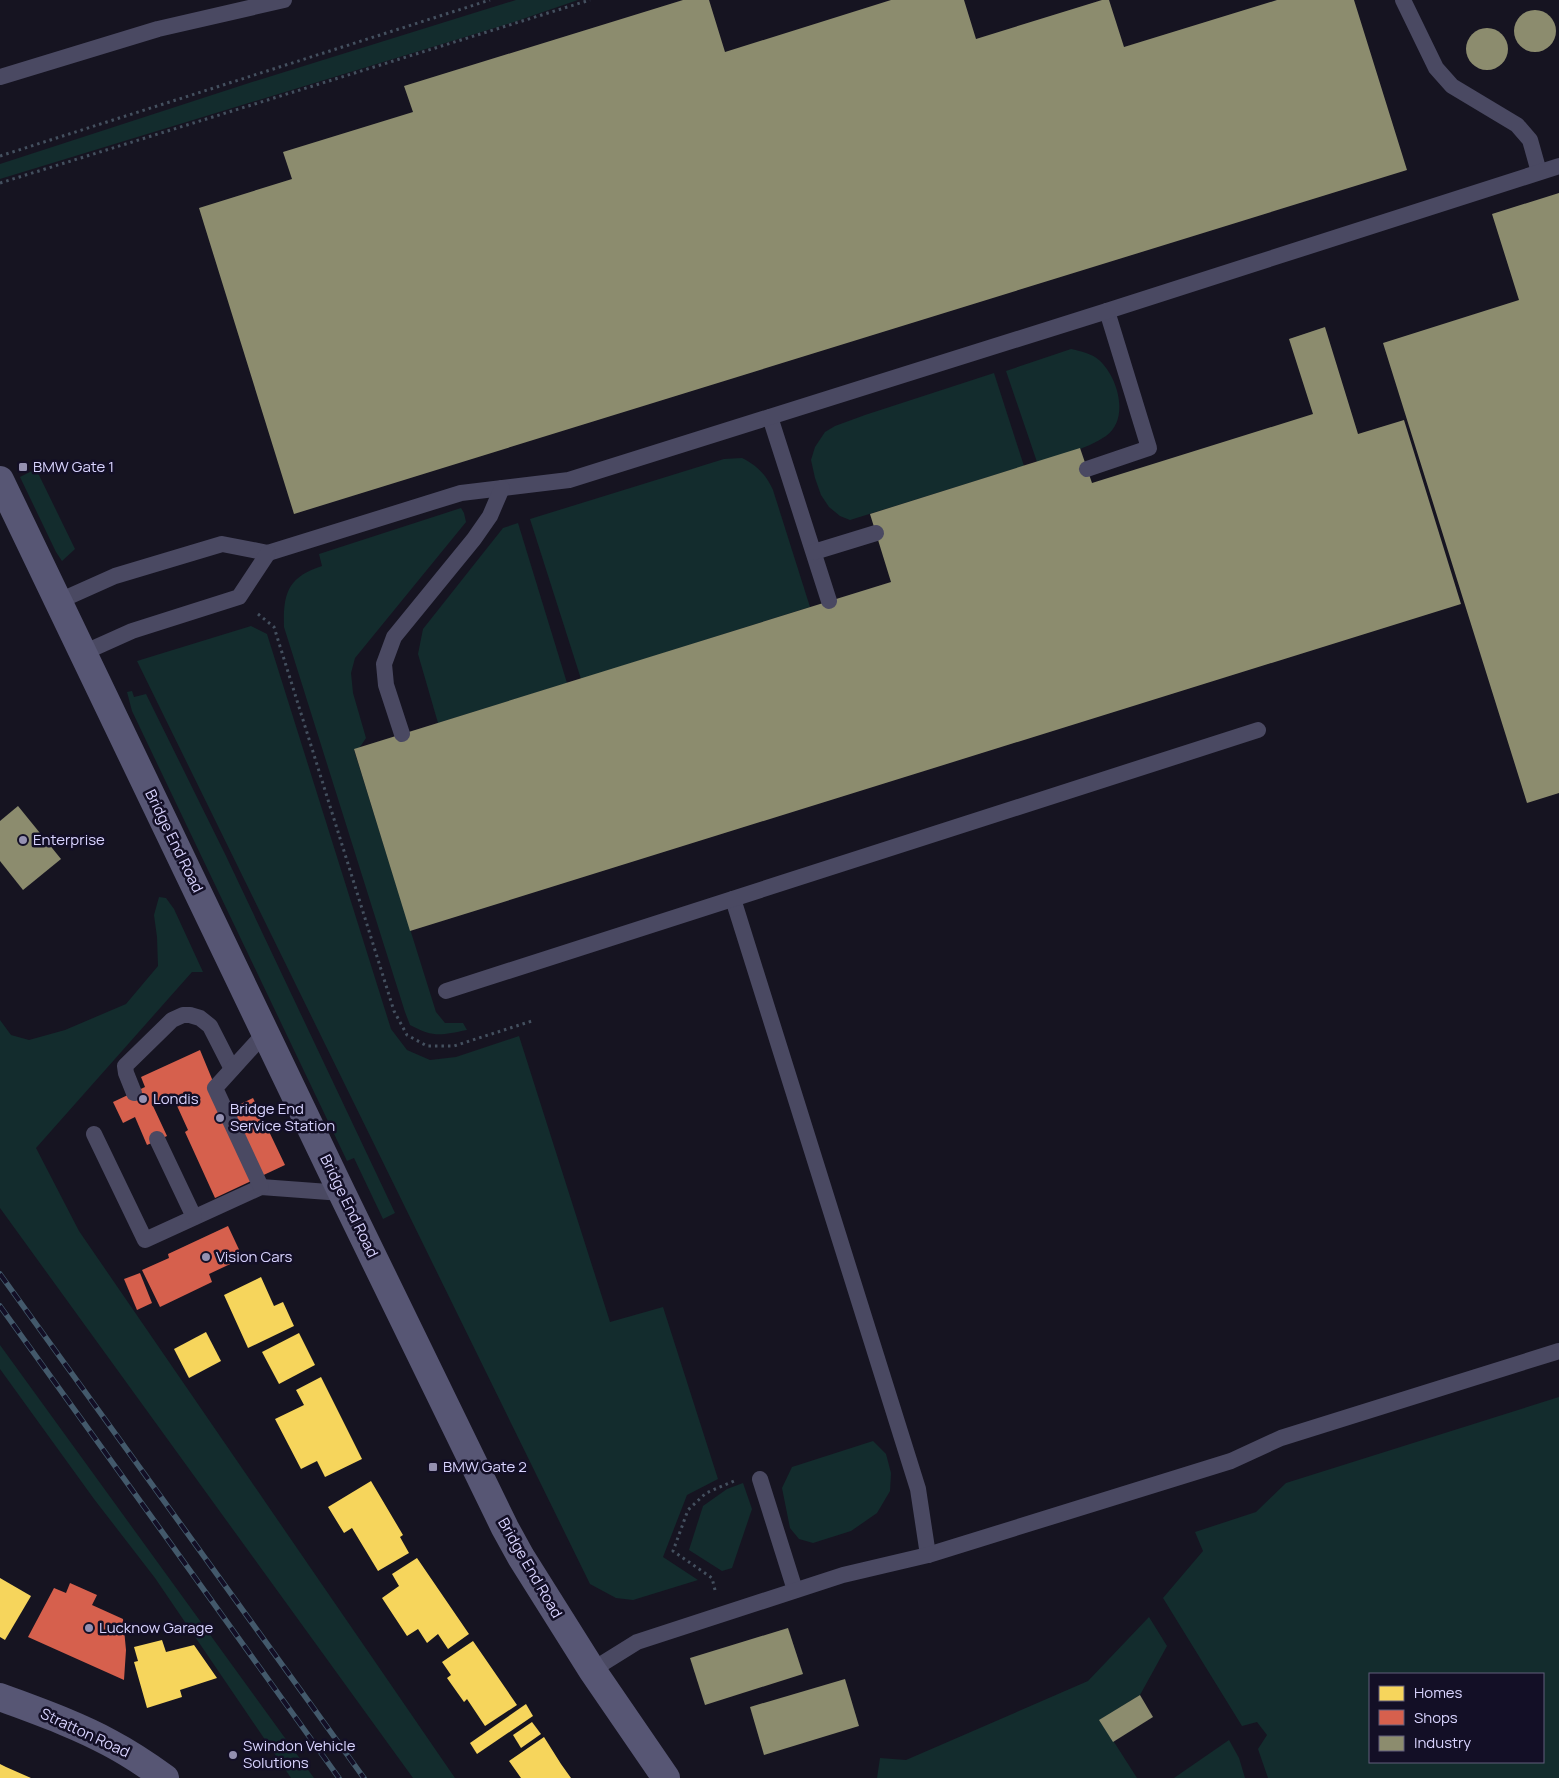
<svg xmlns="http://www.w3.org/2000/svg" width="1559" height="1778" font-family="Manrope,sans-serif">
  <rect width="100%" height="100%" fill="#161421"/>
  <g fill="#132c2d" fill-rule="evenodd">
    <polygon points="516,0 578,0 514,22 0,179 0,164 249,83"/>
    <path d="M1071,349C1080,351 1093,354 1099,360C1118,377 1130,419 1106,436C1086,450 1059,455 1037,462L1006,371Z"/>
    <polygon points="994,373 1024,466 850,520 840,516 829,507 821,495 815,478 811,460 815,447 825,432 835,426 865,415"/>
    <path d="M742,458C758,466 766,475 773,490L810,607L581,679L530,519L724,459Z"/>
    <polygon points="36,469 75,549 62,561 56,552 20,477"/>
    <path d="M461,508L464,513L466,522L355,658L351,673L353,693L366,738L360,747L354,750L436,1012L445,1023H463L467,1030C441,1035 434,1038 410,1025L405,1012L284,627C283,593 288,577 322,566L319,554Z"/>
    <polygon points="518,523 567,683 438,723 418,654 423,629 503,528"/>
    <polygon points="251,626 267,634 391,1029 407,1050 430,1060 456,1057 519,1036 610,1322 663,1307 718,1479 687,1495 663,1557 698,1580 633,1600 616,1598 590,1584 137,661"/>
    <polygon points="132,691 134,697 146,694 226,856 395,1213 383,1219 354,1158 347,1161 132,711 127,692"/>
    <polygon points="159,897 166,898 174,909 203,972 192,972 36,1148 79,1231 455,1778 413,1778 0,1208 0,1020 11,1035 29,1040 65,1030 126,1004 158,966 157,937 154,915"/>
    <polygon points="0,1345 314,1778 291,1778 155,1578 94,1499 0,1369"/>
    <path d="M1559,1397V1778H1268L1258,1749L1267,1735L1257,1722L1242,1726L1163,1598L1203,1551L1195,1532L1256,1512L1286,1483ZM1370,1674H1543V1762H1370Z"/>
    <polygon points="873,1441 886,1454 891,1473 890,1491 877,1513 851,1531 813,1543 799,1539 790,1528 782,1488 792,1467"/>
    <polygon points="743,1483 752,1509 732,1568 722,1571 689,1550 703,1506 727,1489"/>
    <polygon points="1149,1617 1167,1646 1140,1695 1100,1720 1137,1778 877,1778 880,1758 906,1760 1088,1681"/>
    <polygon points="1229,1740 1239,1758 1245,1778 1174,1778"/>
  </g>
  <g fill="#f6d55c">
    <polygon points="261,1277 274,1306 283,1302 294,1326 248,1348 224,1295"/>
    <polygon points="206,1332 221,1361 189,1378 174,1349"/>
    <polygon points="299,1333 315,1365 279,1384 262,1352"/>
    <polygon points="321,1377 362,1459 325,1477 317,1461 301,1469 275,1419 304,1405 296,1390"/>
    <polygon points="371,1481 403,1535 400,1537 409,1553 378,1571 352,1528 344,1533 328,1507"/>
    <polygon points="417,1558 469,1634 448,1649 438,1634 427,1643 418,1629 407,1636 382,1598 399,1586 392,1574"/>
    <polygon points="0,1578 31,1596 5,1640 0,1637"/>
    <polygon points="162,1640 166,1652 194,1645 217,1678 180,1690 182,1697 147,1708 134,1662 138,1661 134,1647"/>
    <polygon points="473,1641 517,1705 485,1726 467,1699 464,1702 447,1678 451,1675 442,1662"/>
    <polygon points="526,1704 533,1716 477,1754 470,1743"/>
    <polygon points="532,1722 541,1734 521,1748 513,1735"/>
    <polygon points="544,1737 561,1764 571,1778 521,1778 509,1761"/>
    <polygon points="0,1764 6,1767 31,1778 0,1778"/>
  </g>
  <g fill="#d6604d">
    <polygon points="200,1050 212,1079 230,1109 253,1098 285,1165 215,1198 185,1132 188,1130 173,1097 153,1106 167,1136 147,1145 135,1117 123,1123 113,1102 145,1087 141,1077"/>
    <polygon points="228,1226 243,1258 209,1274 212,1282 160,1307 142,1270 169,1258 168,1254"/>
    <polygon points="140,1273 152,1303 137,1310 124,1279"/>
    <polygon points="70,1583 97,1595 92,1605 123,1619 126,1650 124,1680 28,1637 54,1588 66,1593"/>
  </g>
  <g fill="#8c8c6e">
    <polygon points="683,0 709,0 725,52 891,0 964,0 976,39 1102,0 1109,0 1124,47 1277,0 1354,0 1407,170 294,514 199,208 292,179 283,152 413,112 404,86"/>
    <circle cx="1535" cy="31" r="21"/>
    <circle cx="1487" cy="49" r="21"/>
    <polygon points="1559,193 1559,793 1527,803 1383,343 1519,300 1492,214"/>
    <polygon points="1325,327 1358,434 1404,420 1461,604 410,931 354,749 891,582 870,514 1080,448 1092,483 1313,414 1289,339"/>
    <polygon points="18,806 61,859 23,890 0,861 0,821"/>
    <polygon points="788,1628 803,1674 705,1705 690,1658"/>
    <polygon points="845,1679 859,1726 764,1755 750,1707"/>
    <polygon points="1140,1695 1153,1717 1113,1742 1099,1720"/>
  </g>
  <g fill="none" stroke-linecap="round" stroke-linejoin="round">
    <g stroke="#44505f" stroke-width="3" stroke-dasharray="2.5 4" stroke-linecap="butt">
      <polyline points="0,156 490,0"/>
      <polyline points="0,183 590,0"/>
      <polyline points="258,614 274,627 394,1011 407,1035 427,1046 454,1046 532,1021"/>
      <polyline points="715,1590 712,1578 673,1551 688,1510 706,1493 734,1481"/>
    </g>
    <g stroke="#4a4962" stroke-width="16">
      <polyline points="1403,0 1436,68 1452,86 1517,125 1530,140 1539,172"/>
      <polyline points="0,77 158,29 284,0"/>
      <polyline points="770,417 829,601"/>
      <polyline points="1087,469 1149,448 1107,311"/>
      <polyline points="814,552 876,533"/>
      <polyline points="59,601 115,576 222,544 268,553 461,493 569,480 1107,311 1559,166"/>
      <polyline points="83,653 132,631 239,597 268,553"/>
      <polyline points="402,734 386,685 384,664 394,637 474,539 490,516 502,488"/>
      <polyline points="733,899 918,1489 928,1555"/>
      <polyline points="446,991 1258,730"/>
      <polyline points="134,1093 126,1073 125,1066 172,1020 183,1015 190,1015 200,1018 210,1026 232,1069"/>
      <polyline points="94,1134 145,1240 261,1187 342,1193"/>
      <polyline points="157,1139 194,1217"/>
      <polyline points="261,1187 215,1088 266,1032"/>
      <polyline points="760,1479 795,1590"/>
      <polyline points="592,1670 637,1642 843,1575 928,1555 1231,1461 1281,1438 1559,1351"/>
    </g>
    <g stroke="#575674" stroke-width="28">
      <polyline points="0,480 342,1193 505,1528 521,1557 592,1670 666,1778"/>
      <path d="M0,1697C37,1711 75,1724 110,1743C129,1753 147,1765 165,1778"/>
    </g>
    <defs>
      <g id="rail">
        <polyline points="0,1274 364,1778"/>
        <polyline points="0,1306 339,1778"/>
      </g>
    </defs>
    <use href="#rail" stroke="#43596b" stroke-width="5.5"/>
    <use href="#rail" stroke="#130f26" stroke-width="4" stroke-dasharray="11" stroke-linecap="butt"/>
  </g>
  <g fill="#9591b1" stroke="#130f26" stroke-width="2">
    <rect x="18" y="462" width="10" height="10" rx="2.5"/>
    <circle cx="23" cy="840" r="5"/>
    <circle cx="143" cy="1099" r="5"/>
    <circle cx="220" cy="1118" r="5"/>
    <circle cx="206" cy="1257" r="5"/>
    <rect x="428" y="1462" width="10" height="10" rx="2.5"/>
    <circle cx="89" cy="1628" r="5"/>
    <circle cx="233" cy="1755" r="5"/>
  </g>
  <g text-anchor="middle" stroke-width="5" stroke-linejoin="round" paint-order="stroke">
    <g font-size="15" fill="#d9d4ff" stroke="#130f26" text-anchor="start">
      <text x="33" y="472">BMW Gate 1</text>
      <text x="33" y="845">Enterprise</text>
      <text x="153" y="1104">Londis</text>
      <text x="230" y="1114">Bridge End<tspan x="230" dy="17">Service Station</tspan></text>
      <text x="216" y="1262">Vision Cars</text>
      <text x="443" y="1472">BMW Gate 2</text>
      <text x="99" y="1633">Lucknow Garage</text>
      <text x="243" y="1751">Swindon Vehicle<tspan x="243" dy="17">Solutions</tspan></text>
    </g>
    <g font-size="15" fill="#d9d4ff" stroke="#130f26">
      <text transform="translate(174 841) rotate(64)" y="5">Bridge End Road</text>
      <text transform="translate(349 1206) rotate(64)" y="5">Bridge End Road</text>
      <text transform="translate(530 1568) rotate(60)" y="5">Bridge End Road</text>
      <text transform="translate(85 1733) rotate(25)" y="5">Stratton Road</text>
    </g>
  </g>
  <rect x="1369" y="1673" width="175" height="90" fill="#130f26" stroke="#625e7d"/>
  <rect x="1379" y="1686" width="25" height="15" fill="#f6d55c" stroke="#625e7d"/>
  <text x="1414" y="1698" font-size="15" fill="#d9d4ff">Homes</text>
  <rect x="1379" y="1710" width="25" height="15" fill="#d6604d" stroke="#625e7d"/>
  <text x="1414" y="1723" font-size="15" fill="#d9d4ff">Shops</text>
  <rect x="1379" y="1736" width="25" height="15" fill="#8c8c6e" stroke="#625e7d"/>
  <text x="1414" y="1748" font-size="15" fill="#d9d4ff">Industry</text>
</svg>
